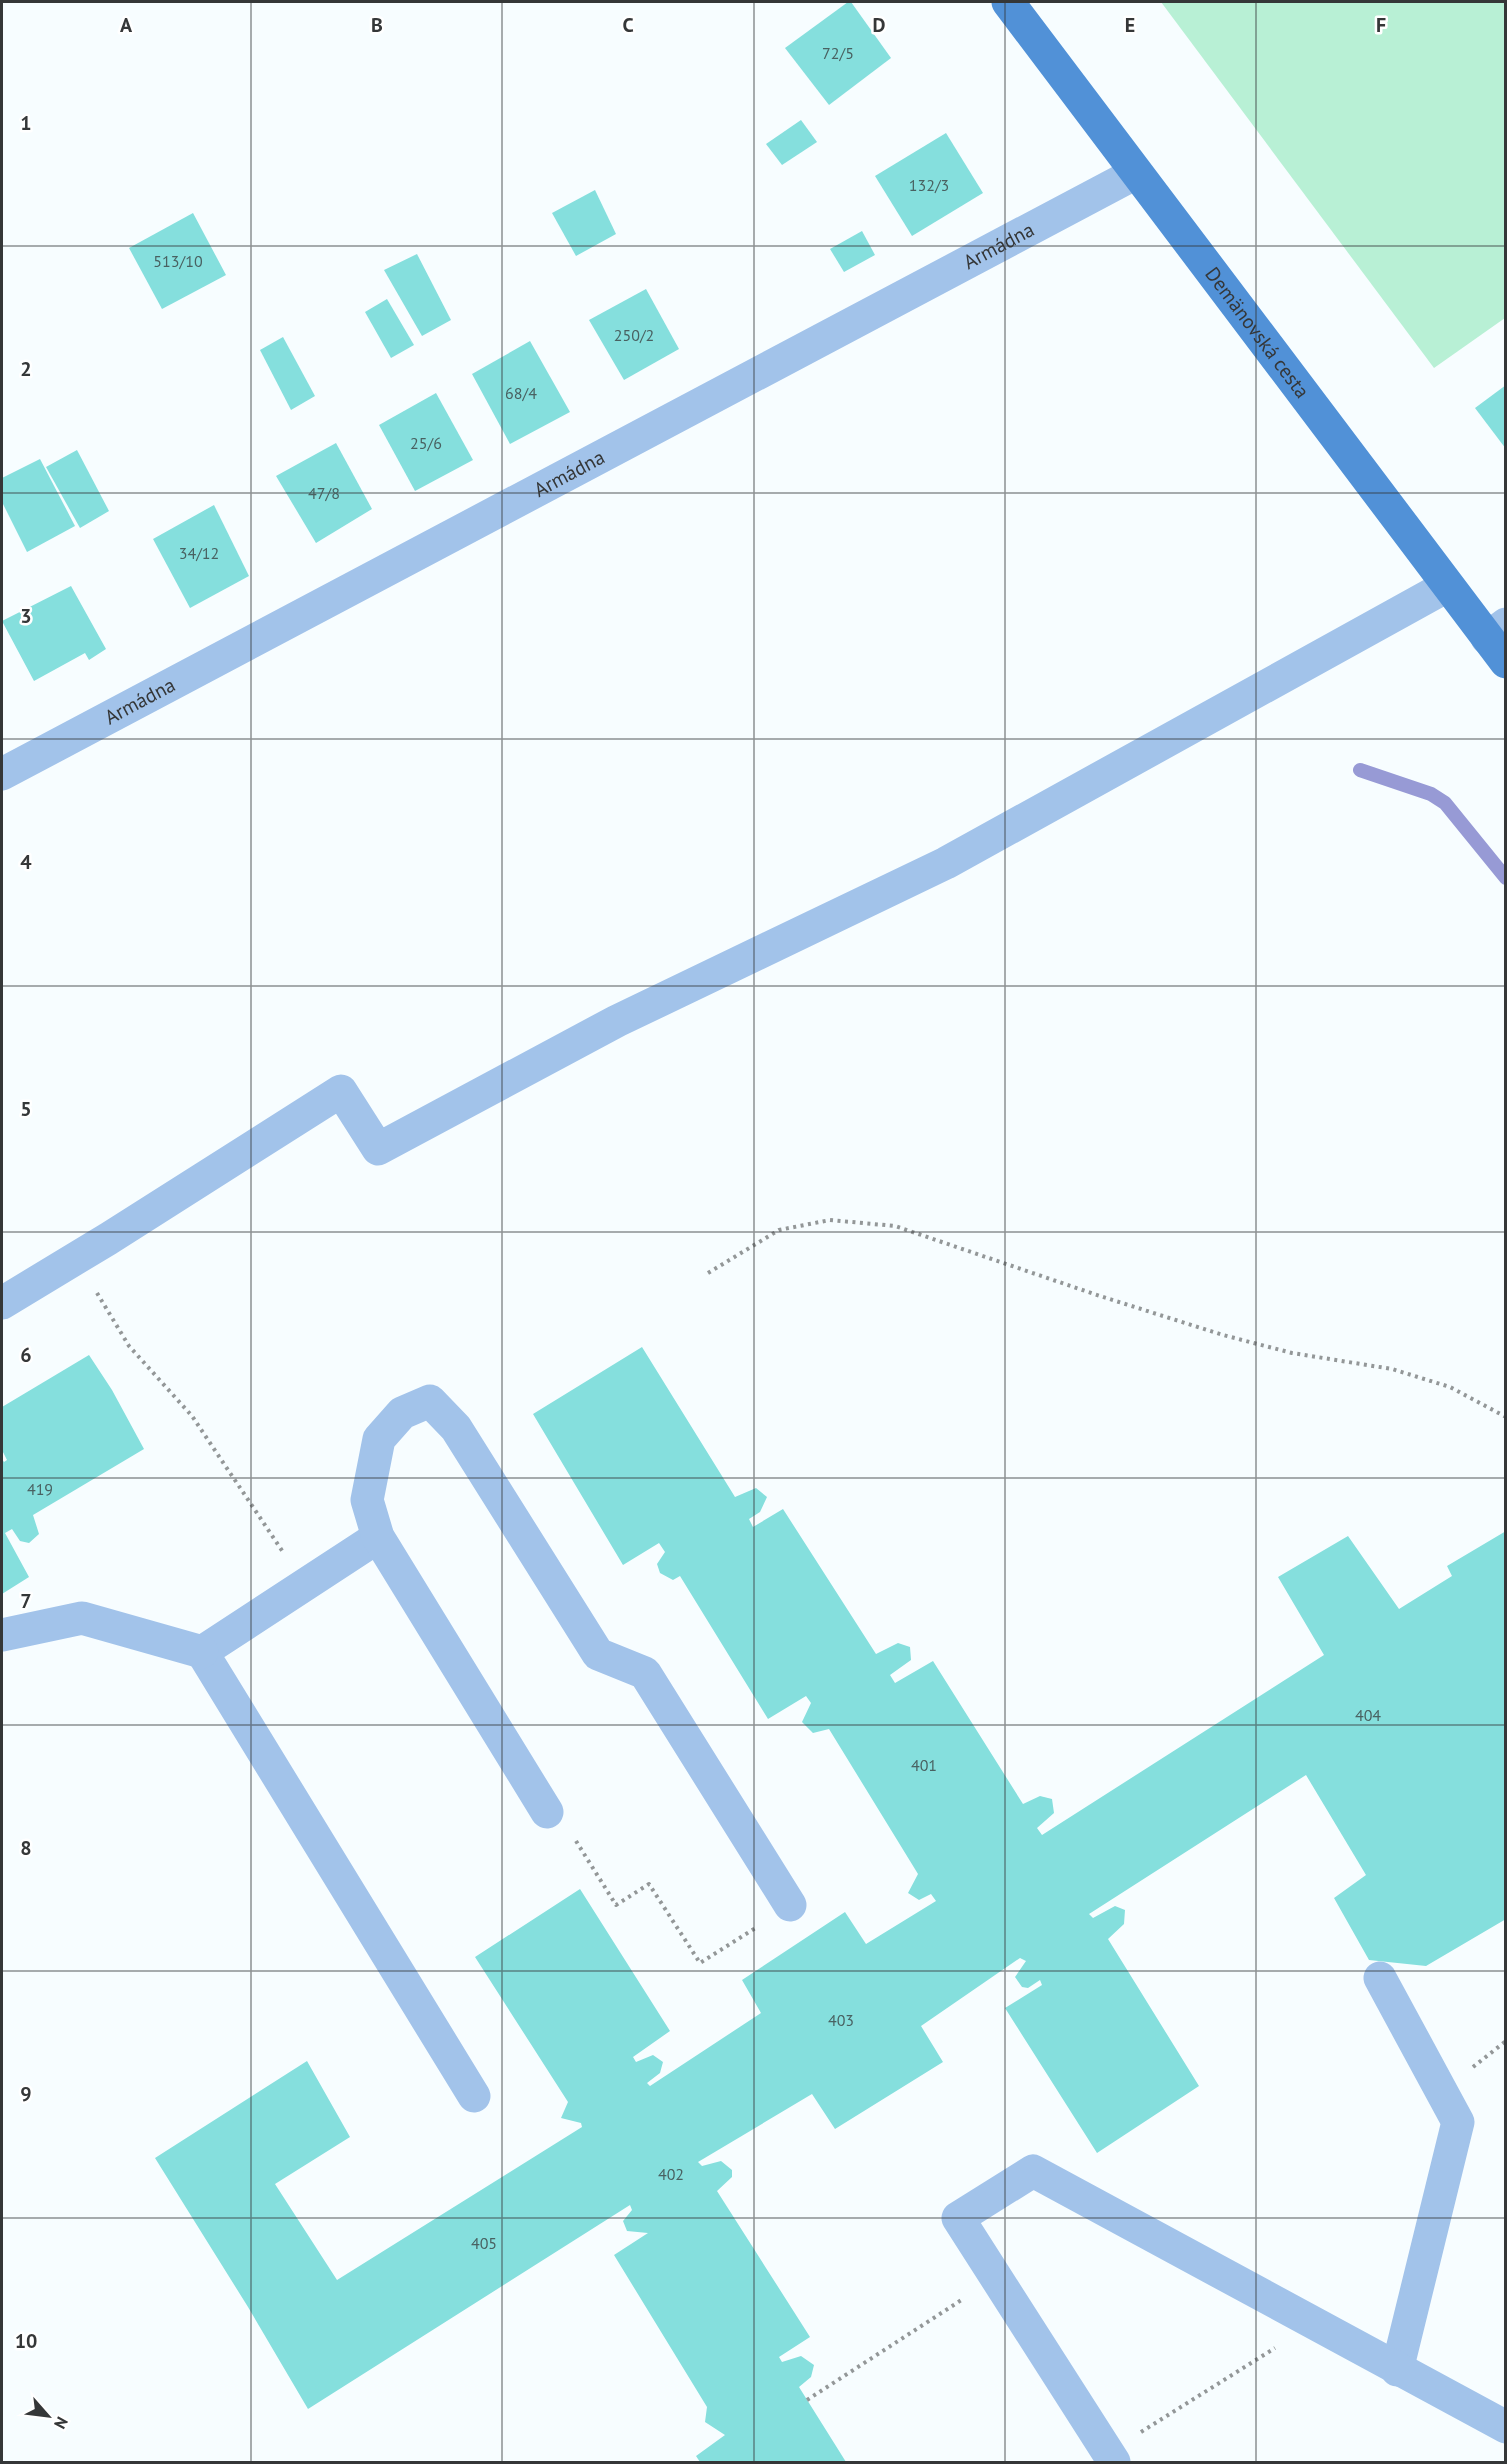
<svg xmlns="http://www.w3.org/2000/svg" width="1507" height="2464" font-family="'PT Sans',sans-serif">
  <rect width="100%" height="100%" fill="#f7fdff"/>
  <polygon fill="#b8f0d5" points="1161,2 1505,2 1505,318 1434,368"/>
  <g fill="none" stroke-linecap="round" stroke-linejoin="round">
    <polyline stroke="#979ad5" stroke-width="14" points="1360,770 1431,794 1445,803 1506,878"/>
  </g>
  <g fill="#85dfdd">
    <polygon points="848,2 851,2 891,58 829,105 785,48"/>
    <polygon points="801,120 817,142 782,165 766,144"/>
    <polygon points="946,133 983,193 912,236 875,176"/>
    <polygon points="595,190 616,234 576,256 552,213"/>
    <polygon points="193,213 226,275 162,309 129,248"/>
    <polygon points="862,231 875,255 844,272 830,249"/>
    <polygon points="417,254 451,320 422,336 384,270"/>
    <polygon points="646,289 679,349 624,380 589,320"/>
    <polygon points="387,299 414,345 391,358 365,312"/>
    <polygon points="283,337 315,396 291,410 260,350"/>
    <polygon points="530,341 570,412 510,444 472,374"/>
    <polygon points="1506,385 1506,449 1475,408"/>
    <polygon points="436,393 473,460 415,491 379,425"/>
    <polygon points="336,443 372,509 316,543 276,476"/>
    <polygon points="77,450 109,511 80,528 46,467"/>
    <polygon points="40,459 75,526 27,552 2,502 2,478"/>
    <polygon points="214,505 249,576 190,608 153,539"/>
    <polygon points="71,586 106,649 89,660 85,653 34,681 2,621"/>
    <polygon points="642,1347 735,1497 756,1488 767,1497 760,1512 749,1519 753,1527 783,1509 876,1654 898,1643 910,1647 911,1660 890,1675 895,1683 933,1661 1023,1804 1040,1796 1052,1799 1054,1813 1037,1828 1042,1835 1324,1655 1278,1577 1348,1536 1399,1609 1452,1576 1447,1566 1506,1531 1506,1919 1426,1966 1369,1960 1334,1898 1366,1875 1306,1775 1089,1914 1093,1918 1115,1906 1125,1910 1124,1924 1108,1939 1199,2086 1097,2153 1005,2008 1042,1985 1040,1980 1028,1988 1022,1987 1015,1977 1026,1961 1020,1958 921,2026 943,2062 835,2129 812,2094 698,2162 702,2166 721,2161 732,2170 732,2177 717,2191 810,2337 779,2357 782,2362 801,2356 814,2365 811,2377 799,2387 846,2462 700,2462 696,2456 725,2435 705,2422 707,2407 614,2255 648,2233 627,2231 623,2221 632,2210 630,2205 308,2409 248,2307 155,2158 307,2061 350,2137 275,2184 337,2280 582,2127 581,2123 561,2118 568,2102 475,1957 580,1889 670,2031 633,2057 636,2062 653,2055 663,2062 660,2073 647,2083 650,2086 761,2013 742,1980 845,1912 866,1944 936,1901 931,1894 919,1900 908,1893 918,1874 829,1729 813,1733 802,1722 811,1703 806,1696 768,1719 680,1576 673,1580 660,1573 657,1564 665,1552 659,1543 623,1565 533,1414"/>
    <polygon points="89,1355 112,1390 144,1449 33,1515 39,1534 29,1543 20,1541 12,1529 5,1533 29,1577 2,1594 2,1459 4,1462 7,1460 2,1450 2,1407"/>
  </g>
  <g fill="none" stroke-linecap="round" stroke-linejoin="round">
    <g stroke="#939798" stroke-width="4" stroke-dasharray="3 4.5" stroke-linecap="butt">
      <polyline points="708,1273 779,1230 830,1220 895,1226 1100,1296 1223,1335 1292,1353 1392,1369 1450,1387 1506,1417"/>
      <polyline points="97,1293 129,1346 192,1416 283,1552"/>
      <polyline points="576,1841 616,1905 649,1884 700,1963 757,1927"/>
      <polyline points="1473,2067 1506,2041"/>
      <polyline points="807,2400 963,2299"/>
      <polyline points="1141,2432 1275,2348"/>
    </g>
    <g stroke="#a2c3ea" stroke-width="33">
      <polyline points="1487,638 1506,624"/>
      <path id="s1" d="M2,774L1136,173"/>
      <polyline points="2,1303 108,1239 341,1091 378,1149 617,1021 946,863 1447,586"/>
      <polyline points="378,1537 202,1652 474,2096"/>
      <polyline points="2,1635 82,1618 202,1652"/>
      <polyline points="547,1812 378,1537 367,1500 379,1439 402,1413 430,1401 456,1428 598,1654 645,1673 790,1905"/>
      <polyline points="1380,1978 1458,2122 1397,2370"/>
      <polyline points="1114,2462 958,2218 1033,2171 1506,2427"/>
    </g>
    <path stroke="#5191d7" stroke-width="33" id="s2" d="M1008,2L1506,662"/>
  </g>
  <path fill="none" stroke="#353738" stroke-width="1.5" stroke-opacity="0.55" d="M251,2V2462M502,2V2462M754,2V2462M1005,2V2462M1256,2V2462M2,246H1506M2,493H1506M2,739H1506M2,986H1506M2,1232H1506M2,1478H1506M2,1725H1506M2,1971H1506M2,2218H1506"/>
  <g text-anchor="middle" stroke-width="5" stroke-linejoin="round" paint-order="stroke">
    <g font-size="16" fill="#496161">
      <text x="838" y="59">72/5</text>
      <text x="929" y="191">132/3</text>
      <text x="178" y="267">513/10</text>
      <text x="634" y="341">250/2</text>
      <text x="521" y="399">68/4</text>
      <text x="426" y="449">25/6</text>
      <text x="324" y="499">47/8</text>
      <text x="199" y="559">34/12</text>
      <text x="40" y="1495">419</text>
      <text x="1368" y="1721">404</text>
      <text x="924" y="1771">401</text>
      <text x="841" y="2026">403</text>
      <text x="671" y="2180">402</text>
      <text x="484" y="2249">405</text>
    </g>
    <g font-size="20" fill="#353738" stroke="#fff">
      <text dy="7" stroke="none"><textPath href="#s1" startOffset="1128">Armádna</textPath></text>
      <text dy="7" stroke="none"><textPath href="#s2" startOffset="414">Demänovská cesta</textPath></text>
      <text dy="7" stroke="none"><textPath href="#s1" startOffset="642">Armádna</textPath></text>
      <text dy="7" stroke="none"><textPath href="#s1" startOffset="156">Armádna</textPath></text>
    </g>
  </g>
  <g font-size="20" text-anchor="middle" font-weight="bold" fill="#353738" stroke="#fff" stroke-width="5" stroke-linejoin="round" paint-order="stroke">
    <text x="126" y="32">A</text>
    <text x="377" y="32">B</text>
    <text x="628" y="32">C</text>
    <text x="879" y="32">D</text>
    <text x="1130" y="32">E</text>
    <text x="1381" y="32">F</text>
    <text x="26" y="130">1</text>
    <text x="26" y="376">2</text>
    <text x="26" y="623">3</text>
    <text x="26" y="869">4</text>
    <text x="26" y="1116">5</text>
    <text x="26" y="1362">6</text>
    <text x="26" y="1608">7</text>
    <text x="26" y="1855">8</text>
    <text x="26" y="2101">9</text>
    <text x="26" y="2348">10</text>
  </g>
  <rect width="1507" height="2464" fill="none" stroke="#353738" stroke-width="6"/>
  <g transform="translate(48 2416) rotate(118)" stroke="#ffffff" stroke-width="4.5" paint-order="stroke">
  <path d="M0-4.5L10 22L0 15L-10 22Z" fill="#353738"/>
  <text y="-9" font-size="16" font-weight="bold" text-anchor="middle" fill="#353738">N</text>
  </g>
</svg>
